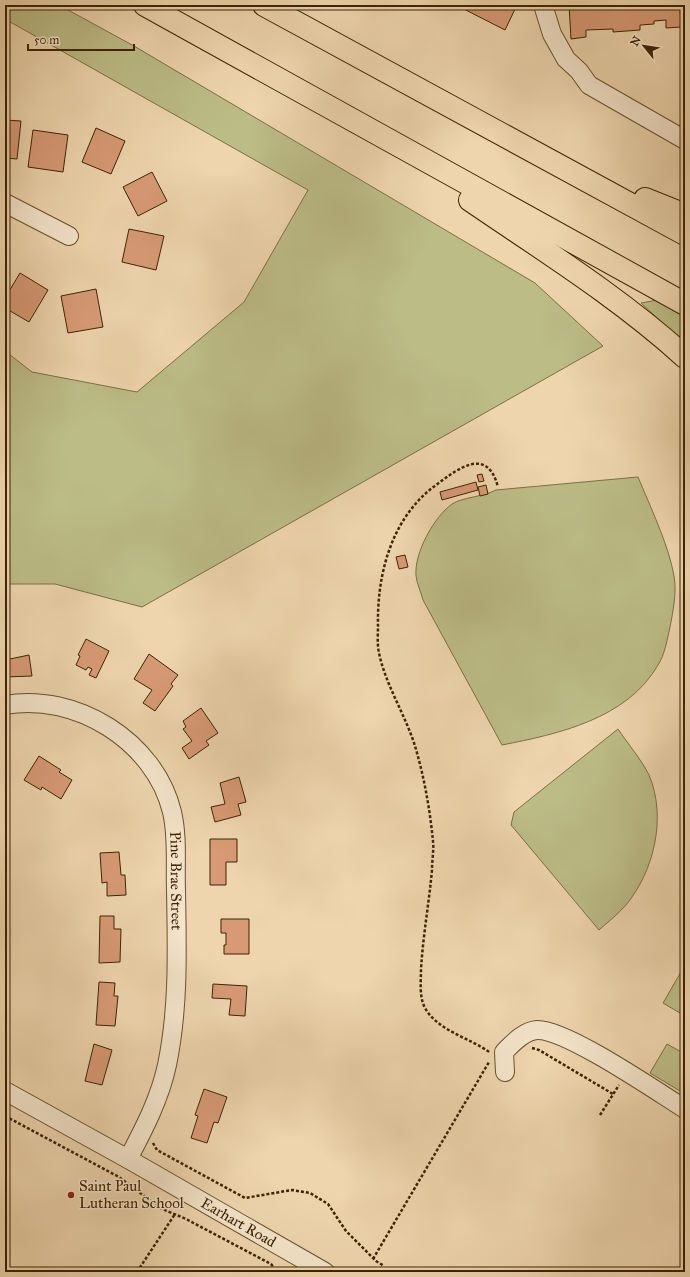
<svg xmlns="http://www.w3.org/2000/svg" width="690" height="1277" font-family="'IM FELL Great Primer',serif">
  <rect width="100%" height="100%" fill="#eed5ad"/>
  <filter id="stains"><feTurbulence type="fractalNoise" baseFrequency=".005" numOctaves="4"/><feColorMatrix values="0 0 0 0 .2 0 0 0 0 .09 0 0 0 0 .02 0 0 0 .5 -.17"/></filter>
  <radialGradient id="worn" r=".72"><stop offset=".6" stop-color="#630" stop-opacity="0"/><stop offset="1" stop-color="#630" stop-opacity=".3"/></radialGradient>
  <g fill="#bcbc87" stroke="#7c7045">
    <polygon points="5,5 59,5 134,46 535,283 603,346 142,607 55,584 5,584 5,351 32,372 137,392 244,302 308,190 5,19"/>
    <polygon points="685,295 685,344 641,303"/>
    <path d="M638,477C650,506 669,546 674,576C677,593 673,611 670,627C667,640 665,654 658,665C627,719 558,734 502,745L423,600C421,592 417,584 416,576C414,553 434,517 452,504C463,497 483,497 496,490Z"/>
    <path d="M618,729C628,744 641,759 649,775C667,817 654,871 626,905C618,914 608,922 599,930L511,825L514,812Z"/>
    <polygon points="685,965 685,1016 663,1003"/>
    <polygon points="667,1044 685,1054 685,1094 650,1073"/>
  </g>
  <g fill="#d89a76" stroke="#3d2403">
    <polygon points="456,5 517,5 505,30"/>
    <polygon points="569,5 680,5 681,27 666,28 666,20 654,21 654,24 640,25 640,30 613,32 613,29 586,30 586,37 571,39"/>
    <polygon points="5,120 21,121 17,159 5,158"/>
    <polygon points="96,128 125,141 111,174 82,162"/>
    <polygon points="33,130 68,135 63,172 28,167"/>
    <polygon points="152,172 167,201 138,216 123,187"/>
    <polygon points="129,229 164,236 156,270 122,262"/>
    <polygon points="20,273 48,290 29,322 5,308 5,298"/>
    <polygon points="96,289 103,327 68,333 61,296"/>
    <polygon points="482,474 484,481 479,482 477,475"/>
    <polygon points="476,482 478,490 442,500 440,492"/>
    <polygon points="486,485 488,494 480,496 478,487"/>
    <polygon points="405,555 408,567 399,569 396,557"/>
    <polygon points="86,639 109,651 96,678 89,675 92,669 88,667 86,670 76,665 80,656 78,655"/>
    <polygon points="149,654 178,675 171,684 173,686 155,711 143,703 152,690 134,679"/>
    <polygon points="29,655 32,676 5,677 5,660"/>
    <polygon points="201,708 218,733 206,741 209,745 189,759 182,748 192,741 183,729 186,727 183,721"/>
    <polygon points="39,756 61,770 59,772 72,780 61,799 42,787 41,790 24,780"/>
    <polygon points="239,777 246,802 238,804 241,815 215,822 211,807 225,804 220,783"/>
    <polygon points="210,839 237,839 237,862 226,862 226,885 210,885"/>
    <polygon points="119,852 121,875 125,875 126,895 107,896 107,882 102,883 100,853"/>
    <polygon points="100,916 114,916 114,929 121,929 120,962 99,963"/>
    <polygon points="221,919 249,919 249,954 224,954 224,945 226,945 226,933 221,933"/>
    <polygon points="99,982 115,983 114,996 118,996 115,1026 96,1025"/>
    <polygon points="213,984 247,986 245,1016 229,1015 231,999 212,998"/>
    <polygon points="94,1044 112,1050 102,1085 85,1081"/>
    <polygon points="204,1089 227,1097 218,1123 214,1122 207,1143 191,1138 198,1116 195,1115"/>
  </g>
  <g fill="none" stroke-linecap="round" stroke-linejoin="round">
    <defs>
      <g id="minor">
        <polyline points="543,5 552,34 566,59 579,71 589,85 685,140"/>
        <polyline points="5,203 69,236"/>
        <path id="s1" d="M5,705C75,692 155,741 172,812C178,837 175,865 176,890C177,949 179,1007 167,1065C160,1098 144,1129 128,1159"/>
        <path d="M505,1072L504,1052C513,1043 524,1031 537,1030C566,1029 656,1091 685,1109"/>
        <path id="s2" d="M5,1091L128,1159L325,1272"/>
      </g>
      <g id="highway">
        <polyline points="145,5 685,304"/>
        <polyline points="264,5 685,234"/>
        <polyline points="645,199 685,215"/>
        <path d="M470,200C543,250 619,297 685,357"/>
      </g>
    </defs>
    <use href="#minor" stroke="#69502e" stroke-width="20"/>
    <use href="#highway" stroke="#3d2403" stroke-width="24"/>
    <g stroke="#3d2403" stroke-width="2.5" stroke-dasharray="3 2" stroke-linecap="butt">
      <polyline points="532,1048 539,1050 613,1094"/>
      <path d="M489,1052C470,1038 438,1031 425,1008C419,997 421,982 421,969C423,936 429,903 432,870C432,860 434,850 433,841C430,810 424,776 415,746C405,714 386,686 379,653C377,644 378,634 378,625C377,573 392,517 436,485C459,468 487,446 498,487"/>
      <polyline points="600,1115 619,1085"/>
      <polyline points="5,1116 119,1177 160,1208 186,1219 271,1264 277,1272"/>
      <polyline points="153,1143 157,1150 245,1198 292,1190 310,1193 328,1204 346,1231 376,1261 384,1266"/>
      <polyline points="373,1259 489,1062"/>
      <polyline points="137,1272 175,1214"/>
    </g>
    <use href="#minor" stroke="#f4e4ca" stroke-width="18"/>
    <use href="#highway" stroke="#eed5ad" stroke-width="22"/>
  </g>
  <circle fill="#8f2418" stroke="#f4e4ca" stroke-width="1.5" cx="71" cy="1195" r="4"/>
  <g text-anchor="middle" stroke-width="3" stroke-linejoin="round" paint-order="stroke">
    <g font-size="15" fill="#3d2403" stroke="#f4e4ca">
      <text dy="5" stroke="none"><textPath href="#s1" startOffset="286">Pine Brae Street</textPath></text>
      <text dy="5" stroke="none"><textPath href="#s2" startOffset="268">Earhart Road</textPath></text>
    </g>
    <g font-size="15" fill="#3d2403" stroke="#f4e4ca" text-anchor="start">
      <text x="79" y="1191">Saint Paul<tspan x="79" dy="17">Lutheran School</tspan></text>
    </g>
  </g>
  <rect width="690" height="1277" fill="none" stroke="#eed5ad" stroke-width="20"/>
  <rect x="6" y="6" width="678" height="1265" fill="none" stroke="#3d2403" stroke-width="2"/>
  <rect x="10" y="10" width="670" height="1257" fill="none" stroke="#3d2403"/>
  <g transform="translate(644 46) rotate(300)" stroke="#f4e4ca" stroke-width="3" paint-order="stroke">
  <path d="M0-3L7 15L0 10L-7 15Z" fill="#3d2403"/>
  <text y="-6" font-size="11" font-weight="bold" text-anchor="middle" fill="#3d2403">N</text>
  </g>
  <path d="M28 44v6h106v-6" fill="none" stroke="#3d2403" stroke-width="2"/>
  <text x="34" y="44" font-size="12" fill="#3d2403" stroke="#f4e4ca" stroke-width="3" paint-order="stroke">50 m</text>
  <rect width="100%" height="100%" filter="url(#stains)"/>
  <rect width="100%" height="100%" fill="url(#worn)"/>
</svg>
